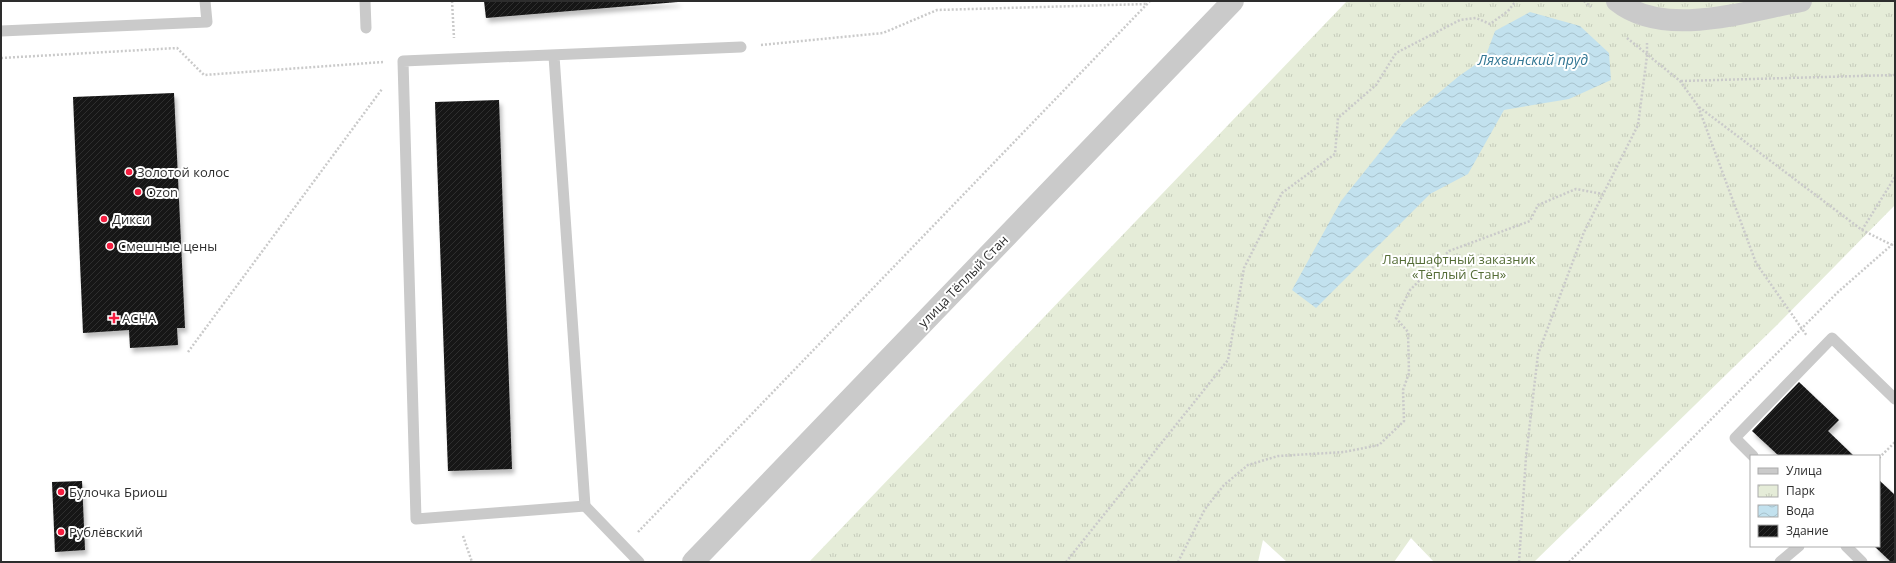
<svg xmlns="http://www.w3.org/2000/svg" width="1896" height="563" font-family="'Open Sans',sans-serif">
  <defs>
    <pattern id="park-tufts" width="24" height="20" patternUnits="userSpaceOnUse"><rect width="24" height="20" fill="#e5ecd8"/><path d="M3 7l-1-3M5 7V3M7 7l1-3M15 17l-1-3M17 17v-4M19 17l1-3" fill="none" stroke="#c5cbba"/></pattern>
    <pattern id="water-waves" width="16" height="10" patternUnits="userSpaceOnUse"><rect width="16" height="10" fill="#c2e1ee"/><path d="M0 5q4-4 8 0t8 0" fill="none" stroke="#a7c1cc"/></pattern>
    <pattern id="building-hatch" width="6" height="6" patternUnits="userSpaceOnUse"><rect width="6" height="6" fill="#141414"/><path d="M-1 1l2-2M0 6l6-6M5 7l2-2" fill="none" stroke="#2e2e2e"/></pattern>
    <filter id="shadow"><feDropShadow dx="2.5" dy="4.5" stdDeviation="2" flood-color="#0004"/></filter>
  </defs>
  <rect width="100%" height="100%" fill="#fff"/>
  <polygon fill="url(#park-tufts)" points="1347,1 1895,1 1895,205 1776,326 1534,562 1434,562 1411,538 1394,562 1287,562 1263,540 1258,562 809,562"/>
  <polygon fill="url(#water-waves)" points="1530,12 1580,26 1609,53 1611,80 1569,99 1504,110 1468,174 1430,194 1316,308 1292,290 1341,201 1404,122 1459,76 1485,58 1495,31"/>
  <g fill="url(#building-hatch)" filter="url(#shadow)">
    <polygon points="484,1 678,1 678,2 486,18"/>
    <polygon points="174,93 185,328 177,328 178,345 130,348 129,330 83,333 73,97"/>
    <polygon points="499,100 512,469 448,471 435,102"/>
    <polygon points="1799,382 1839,420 1828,431 1854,456 1779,456 1752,431"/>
    <polygon points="1879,480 1895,495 1895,562 1891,562 1874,546 1879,546"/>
    <polygon points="82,481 85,550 55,552 52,482"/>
  </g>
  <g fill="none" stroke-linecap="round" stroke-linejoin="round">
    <g stroke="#cacaca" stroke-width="2.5" stroke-dasharray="2 2" stroke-linecap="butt">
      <polyline points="452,1 454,38"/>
      <polyline points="1584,1 1591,7"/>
      <polyline points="1627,38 1680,81 1698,106 1756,263 1807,336"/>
      <polyline points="761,45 883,33 937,10 1147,4"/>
      <polyline points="1,58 177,48 204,75 383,62"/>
      <polyline points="1681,81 1895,75"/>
      <polyline points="1699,107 1862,230 1892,245"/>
      <polyline points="1862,230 1895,177"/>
      <polyline points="188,352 382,89"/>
      <polyline points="1879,458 1895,442"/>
      <polyline points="638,532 1150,1"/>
      <polyline points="463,536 472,562"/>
      <polyline points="1066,562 1228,360 1244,268 1282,193 1335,154 1338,118 1376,85 1396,53 1460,20 1476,18 1490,24 1508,11 1516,1"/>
      <polyline points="1178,562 1205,509 1224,485 1248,465 1278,456 1344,452 1379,445 1404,421 1403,390 1409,373 1408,332 1396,318 1410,290 1449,251 1530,221 1538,205 1576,189 1603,194"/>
      <polyline points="1519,562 1526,457 1538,354 1584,232 1638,125 1647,56 1647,43"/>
      <polyline points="1569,562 1838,292 1895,242"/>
    </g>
    <g stroke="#cacaca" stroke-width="11">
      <polyline points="365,1 366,28"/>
      <polyline points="1,31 207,22 205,1"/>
      <polyline points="554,56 585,506 416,519 403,61 741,47"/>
      <polyline points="1753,456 1735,438 1832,338 1895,399"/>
      <polyline points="585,506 639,562"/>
      <polyline points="1846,546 1862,562"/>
      <polyline points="1780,562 1799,546"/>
    </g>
    <path stroke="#cacaca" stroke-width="22" d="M1617,1C1664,39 1747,11 1801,1"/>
    <polyline stroke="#cacaca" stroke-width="22" points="693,562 1233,1"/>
  </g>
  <g fill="#f51e40" stroke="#fff" stroke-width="1.5">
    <circle cx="129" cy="172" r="4"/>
    <circle cx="138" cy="192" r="4"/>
    <circle cx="104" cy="219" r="4"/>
    <circle cx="110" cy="246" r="4"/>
    <path d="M112 312h4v4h4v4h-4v4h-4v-4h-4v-4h4z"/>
    <circle cx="61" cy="492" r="4"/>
    <circle cx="61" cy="532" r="4"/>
  </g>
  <g text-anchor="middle" stroke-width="4" stroke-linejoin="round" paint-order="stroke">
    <g font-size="13" fill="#2d2d2d" stroke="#fff" text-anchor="start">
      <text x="137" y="177">Золотой колос</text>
      <text x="146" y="197">Ozon</text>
      <text x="112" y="224">Дикси</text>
      <text x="118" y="251">Смешные цены</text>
      <text x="122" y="323">АСНА</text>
      <text x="69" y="497">Булочка Бриош</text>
      <text x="69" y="537">Рублёвский</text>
    </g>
    <g font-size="13" fill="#546c36" stroke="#fff">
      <text x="1459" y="264">Ландшафтный заказник<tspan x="1459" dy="15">«Тёплый Стан»</tspan></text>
    </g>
    <g font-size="13" fill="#2d2d2d" stroke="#fff">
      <text transform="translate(963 281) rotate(-46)" y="5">улица Тёплый Стан</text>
    </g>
    <g font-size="14" font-style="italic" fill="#347895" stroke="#fff">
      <text x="1533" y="65">Ляхвинский пруд</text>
    </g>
  </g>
  <rect width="1896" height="563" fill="none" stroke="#2d2d2d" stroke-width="4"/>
  <rect x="1750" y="455" width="130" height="92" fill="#ffffff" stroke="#ababab"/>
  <rect x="1758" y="468" width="20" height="6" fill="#cacaca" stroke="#ababab"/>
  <text x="1786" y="475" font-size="12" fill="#2d2d2d">Улица</text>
  <rect x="1758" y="485" width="20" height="12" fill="url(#park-tufts)" stroke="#ababab"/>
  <text x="1786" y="495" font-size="12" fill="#2d2d2d">Парк</text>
  <rect x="1758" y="505" width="20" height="12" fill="url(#water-waves)" stroke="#ababab"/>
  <text x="1786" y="515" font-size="12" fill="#2d2d2d">Вода</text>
  <rect x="1758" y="525" width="20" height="12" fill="url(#building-hatch)" stroke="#ababab"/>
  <text x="1786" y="535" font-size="12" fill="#2d2d2d">Здание</text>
</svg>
